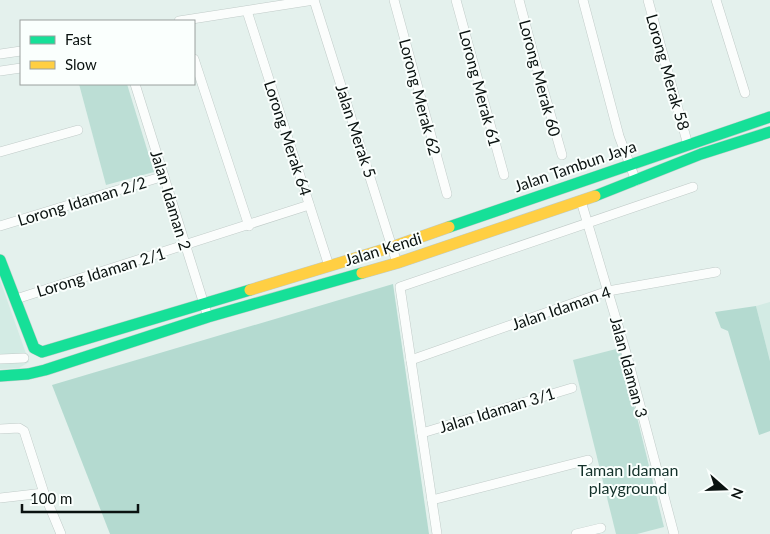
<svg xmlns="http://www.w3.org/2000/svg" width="770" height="534" font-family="Lato,sans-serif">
  <rect width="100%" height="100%" fill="#e4f1ed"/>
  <g fill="#d3ebe4">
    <polygon points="0,280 29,362 19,368 0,369"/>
    <polygon points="770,302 770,361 756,306"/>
  </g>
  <g fill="#bcded5">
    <polygon points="79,84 127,84 154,172 106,185"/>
    <polygon points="620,348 664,527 637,534 616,534 573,360"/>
  </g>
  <g fill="#b4dad0">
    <polygon points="393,284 429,534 110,534 52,385"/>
    <polygon points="756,306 770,361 770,431 759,435 728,331 721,328 715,312"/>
  </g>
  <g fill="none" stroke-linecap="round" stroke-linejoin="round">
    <defs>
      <g id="street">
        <polyline points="314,0 397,263"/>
        <polyline points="394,0 447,194"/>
        <polyline points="456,0 504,175"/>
        <polyline points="519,0 536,64 562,155"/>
        <polyline points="583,0 619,136 636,181"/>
        <polyline points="648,0 688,145"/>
        <polyline points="716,0 745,93"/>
        <polyline points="247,11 329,266"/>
        <polyline points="179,21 314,0"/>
        <polyline points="0,54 21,51"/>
        <polyline points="194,59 249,226"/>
        <polyline points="0,71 21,68"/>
        <polyline points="135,84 208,317"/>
        <polyline points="0,152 78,130"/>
        <polyline points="581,201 627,356 674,534"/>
        <polyline points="0,226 164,176"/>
        <polyline points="16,299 309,205"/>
        <polyline points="0,359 24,358"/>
        <polyline points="411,360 608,291 716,272"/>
        <polyline points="0,429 19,428 24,431 44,493 61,534"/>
        <polyline points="422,433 572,388"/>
        <polyline points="0,498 44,493"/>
        <polyline points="432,500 588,460"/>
        <polyline points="437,534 400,287 693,187"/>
        <polyline points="576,534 601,528"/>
      </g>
      <g id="fast">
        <polyline points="595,196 701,154 770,132"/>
        <polyline points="449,227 770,117"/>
        <polyline points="0,260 34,348 42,352 250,290"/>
        <polyline points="0,376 28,374 45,370 208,317 362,273"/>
      </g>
      <g id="slow">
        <polyline points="362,273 397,263 595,196"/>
        <polyline points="250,290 392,247 449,227"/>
      </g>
    </defs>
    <use href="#street" stroke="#c0cbc8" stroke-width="10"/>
    <use href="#fast" stroke="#c0cbc8" stroke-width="12"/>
    <use href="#slow" stroke="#c0cbc8" stroke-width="12"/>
    <use href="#street" stroke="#fbfdfc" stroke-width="9"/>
    <use href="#fast" stroke="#16e098" stroke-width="11"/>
    <use href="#slow" stroke="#ffcf43" stroke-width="11"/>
  </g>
  <g text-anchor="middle" stroke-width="4" stroke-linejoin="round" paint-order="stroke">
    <g font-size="16" fill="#0a1210" stroke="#fafffd">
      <text transform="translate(668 72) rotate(74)" y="6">Lorong Merak 58</text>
      <text transform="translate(540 78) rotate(75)" y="6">Lorong Merak 60</text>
      <text transform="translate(480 88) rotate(75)" y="6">Lorong Merak 61</text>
      <text transform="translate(420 97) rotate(75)" y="6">Lorong Merak 62</text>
      <text transform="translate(356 131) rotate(72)" y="6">Jalan Merak 5</text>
      <text transform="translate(288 138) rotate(72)" y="6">Lorong Merak 64</text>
      <text transform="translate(575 166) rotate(-19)" y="6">Jalan Tambun Jaya</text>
      <text transform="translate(171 200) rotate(73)" y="6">Jalan Idaman 2</text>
      <text transform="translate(82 201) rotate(-17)" y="6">Lorong Idaman 2/2</text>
      <text transform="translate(383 249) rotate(-17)" y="6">Jalan Kendi</text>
      <text transform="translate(101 272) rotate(-17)" y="6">Lorong Idaman 2/1</text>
      <text transform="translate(561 308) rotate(-19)" y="6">Jalan Idaman 4</text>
      <text transform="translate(629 367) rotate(75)" y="6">Jalan Idaman 3</text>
      <text transform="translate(497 410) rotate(-17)" y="6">Jalan Idaman 3/1</text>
    </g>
    <g font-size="16" fill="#13312a" stroke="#fafffd">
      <text x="628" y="476">Taman Idaman<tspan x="628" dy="18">playground</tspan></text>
    </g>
  </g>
  <rect x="20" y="20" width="175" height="65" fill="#fafffd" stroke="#9aa09e"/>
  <rect x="30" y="36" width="25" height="8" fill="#16e098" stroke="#9aa09e"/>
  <text x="65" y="45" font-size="15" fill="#0a1210">Fast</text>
  <rect x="30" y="61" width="25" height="8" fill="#ffcf43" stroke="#9aa09e"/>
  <text x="65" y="70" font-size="15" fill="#0a1210">Slow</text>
  <g transform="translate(725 489) rotate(110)" stroke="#fafffd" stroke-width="4" paint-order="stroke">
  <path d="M0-4L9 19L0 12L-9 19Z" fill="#0a1210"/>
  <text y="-8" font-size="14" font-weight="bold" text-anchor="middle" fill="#0a1210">N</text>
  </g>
  <path d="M22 504v8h116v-8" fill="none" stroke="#0a1210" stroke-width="2.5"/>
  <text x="30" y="504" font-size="15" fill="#0a1210" stroke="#fafffd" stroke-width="4" paint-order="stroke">100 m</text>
</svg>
